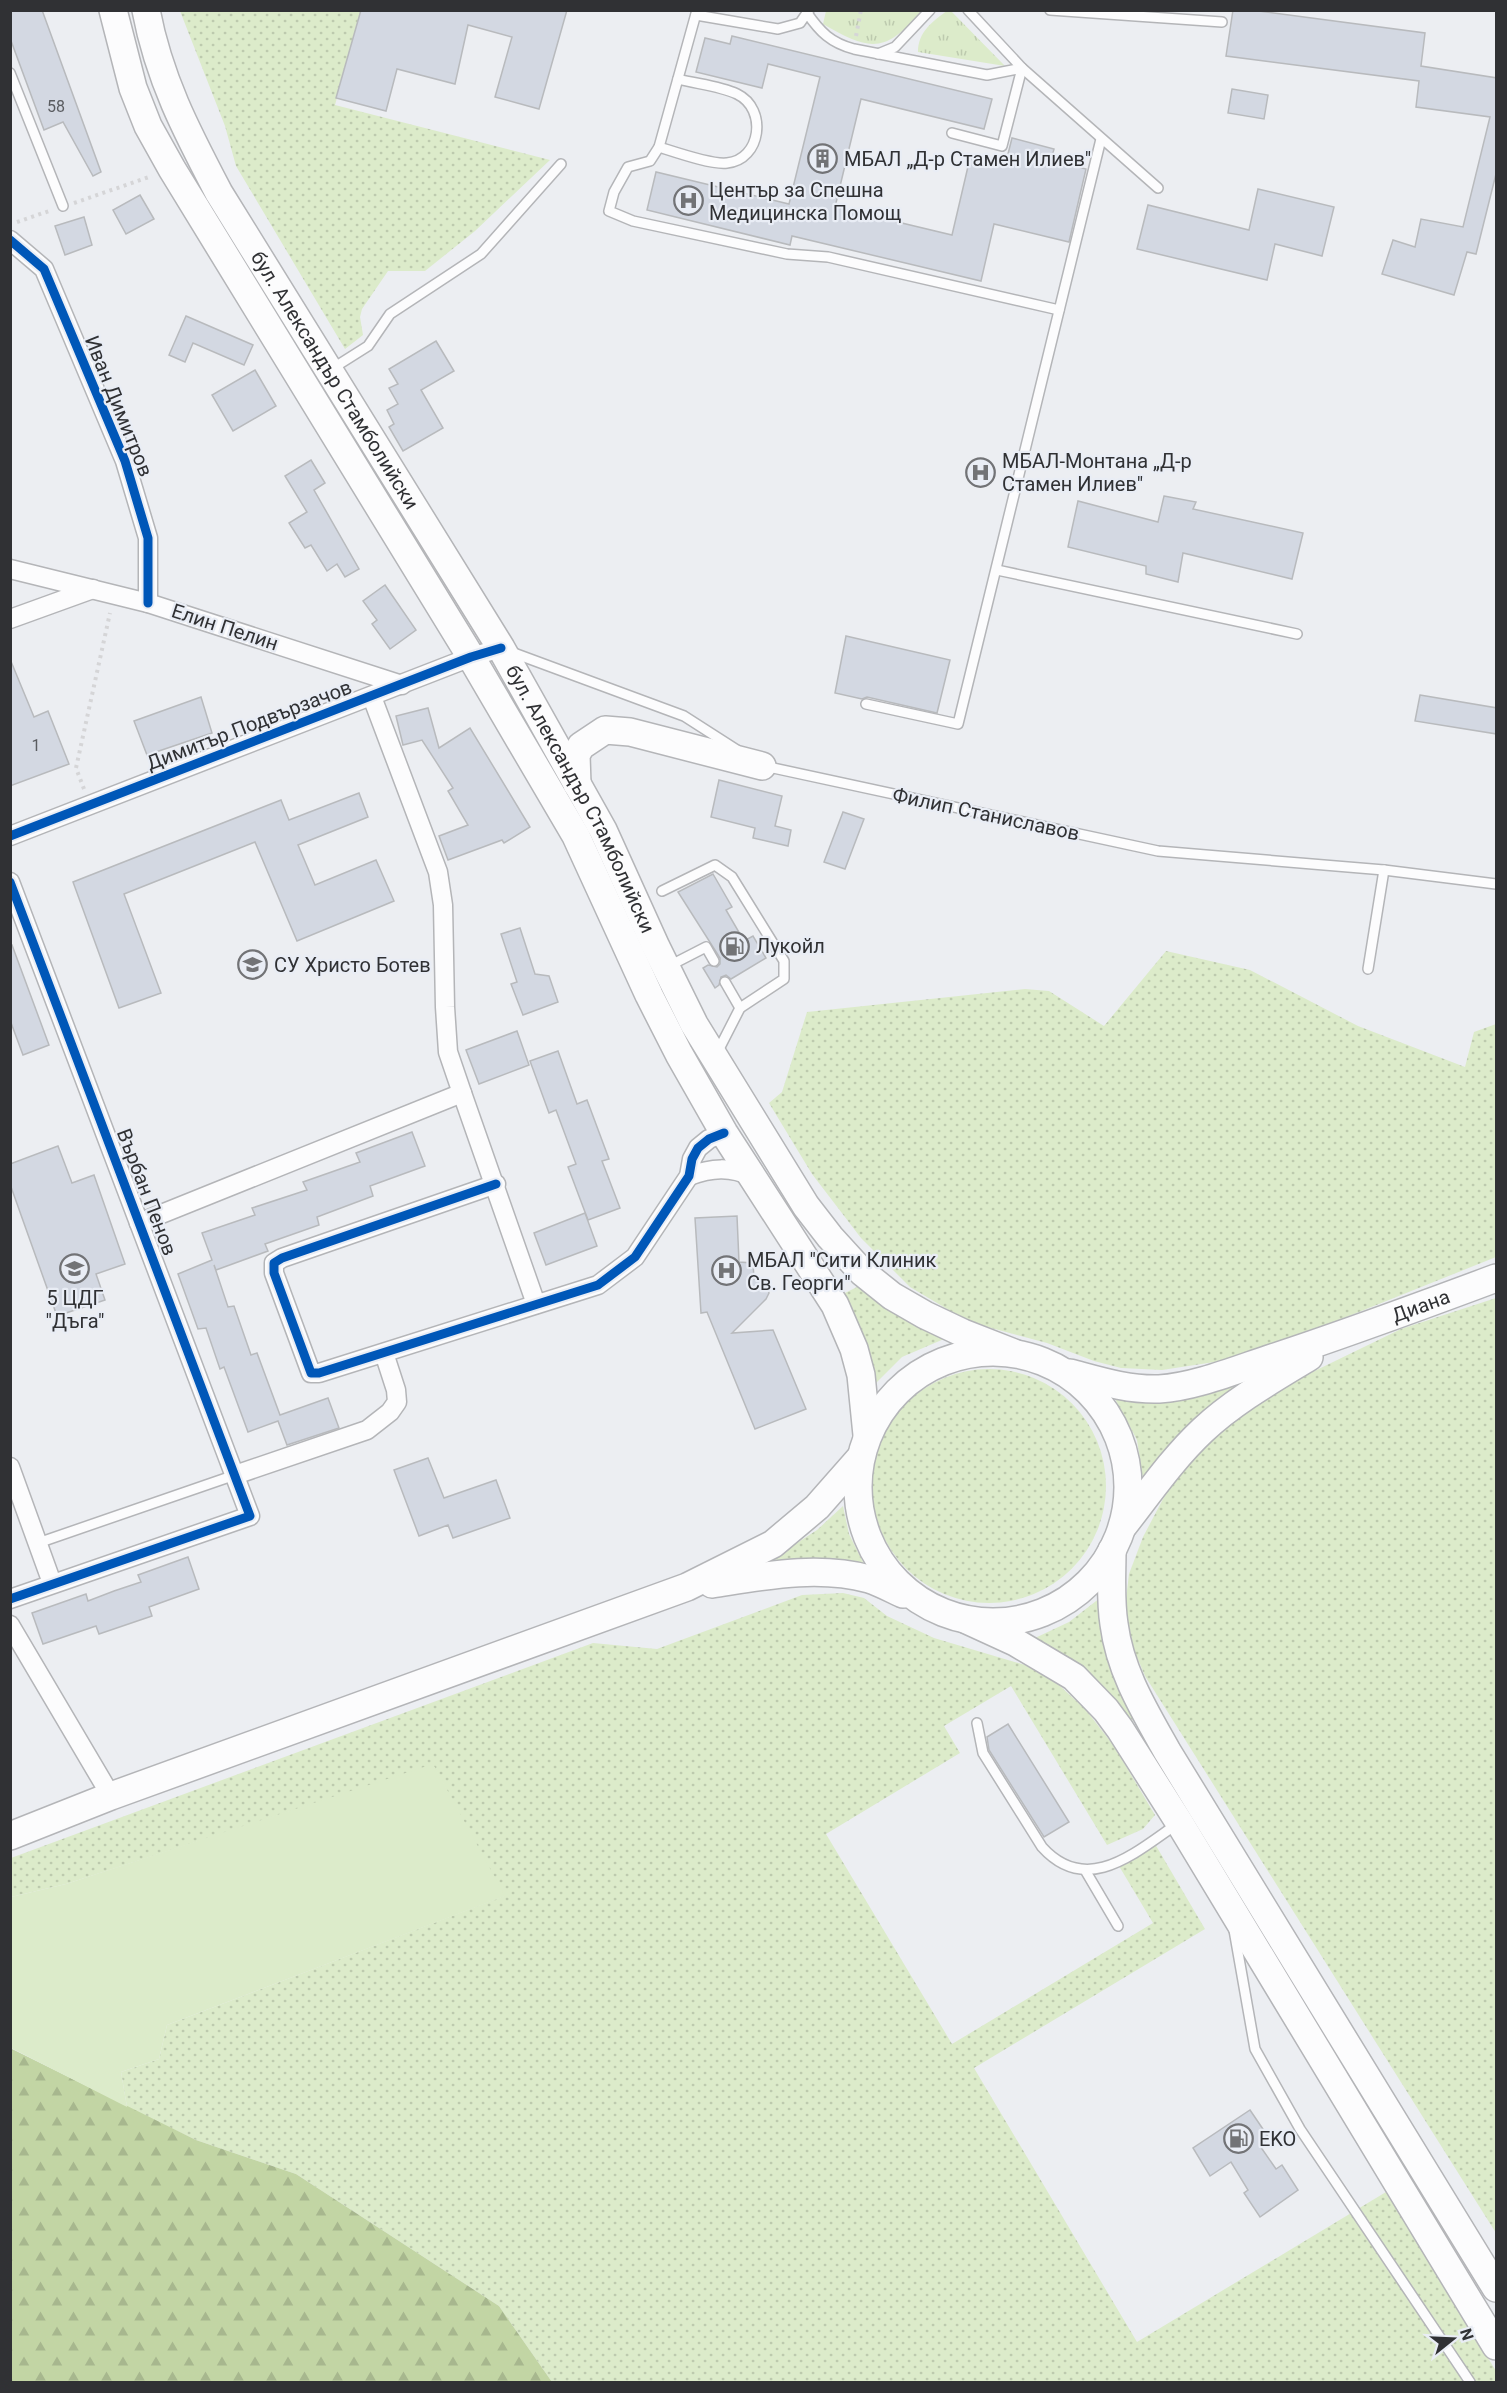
<svg xmlns="http://www.w3.org/2000/svg" width="1507" height="2393" font-family="Roboto,sans-serif">
  <defs>
    <pattern id="grass-dots" width="8" height="8" patternUnits="userSpaceOnUse" patternTransform="scale(1.5)"><rect width="8" height="8" fill="#dcebca"/><path d="M2 2h.1M6 6h.1" fill="none" stroke="#bdcaae" stroke-width="1.8" stroke-linecap="round"/></pattern>
    <pattern id="forest-firs" width="22" height="20" patternUnits="userSpaceOnUse" patternTransform="scale(1.5)"><rect width="22" height="20" fill="#c2d5a4"/><path d="M5 1l3.5 6h-7zM16 11l3.5 6h-7z" fill="#a7b78e"/></pattern>
    <pattern id="park-tufts" width="24" height="20" patternUnits="userSpaceOnUse" patternTransform="scale(1.5)"><rect width="24" height="20" fill="#dcebca"/><path d="M3 7l-1-3M5 7V3M7 7l1-3M15 17l-1-3M17 17v-4M19 17l1-3" fill="none" stroke="#bdcaae"/></pattern>
  </defs>
  <rect width="100%" height="100%" fill="#eceef2"/>
  <g fill="url(#grass-dots)">
    <polygon points="180,11 361,11 335,105 550,160 475,231 425,271 388,271 362,309 360,317 363,335 345,349 236,166 225,126"/>
    <polygon points="1166,951 1250,970 1358,1026 1465,1067 1474,1032 1496,1024 1496,1257 1339,1320 1221,1361 1162,1370 1121,1368 1094,1361 1047,1343 969,1322 910,1287 861,1238 812,1174 769,1103 782,1092 807,1012 1025,989 1049,991 1104,1026"/>
    <polygon points="859,1286 888,1310 944,1339 902,1357 872,1387 868,1346 843,1294"/>
    <polygon points="1496,1298 1496,2233 1145,1676 1134,1650 1125,1607 1129,1574 1143,1537 1163,1499 1190,1458 1236,1416 1296,1380 1401,1329"/>
    <circle cx="989" cy="1486" r="117"/>
    <polygon points="1247,1378 1166,1448 1143,1480 1137,1440 1114,1397"/>
    <polygon points="843,1506 849,1534 864,1564 763,1565 817,1530"/>
    <polygon points="843,1593 864,1598 887,1616 934,1638 1025,1665 1059,1685 1086,1710 1114,1746 1155,1815 1143,1829 1107,1845 1011,1686 944,1726 960,1753 826,1834 952,2044 1153,1923 1119,1866 1155,1844 1205,1929 974,2068 1137,2342 1386,2192 1496,2371 1496,2382 552,2382 499,2306 296,2174 196,2140 127,2107 121,2072 159,2059 167,2025 504,1896 433,1765 66,1884 11,1897 11,1858 593,1643 657,1649 802,1595"/>
    <polygon points="1100,1598 1100,1626 1108,1662 1142,1730 1085,1671 1035,1638 1069,1622"/>
  </g>
  <polygon fill="url(#forest-firs)" points="10,2048 196,2140 296,2174 499,2306 552,2382 11,2382"/>
  <g fill="url(#park-tufts)">
    <path d="M948,10L951,11L1005,66L918,52C918,32 932,22 948,10Z"/>
    <path d="M826,11H922C885,53 871,52 823,24Z"/>
  </g>
  <polygon fill="#dcebca" points="433,1764 505,1896 167,2025 159,2059 121,2072 127,2107 11,2048 11,1897 66,1884"/>
  <g fill="#d3d8e2" stroke="#b8babd" stroke-width="1.5">
    <polygon points="10,10 42,10 101,172 93,176 63,122 44,130 10,38"/>
    <polygon points="361,10 567,10 539,109 495,97 512,37 468,25 455,84 397,69 386,111 336,98"/>
    <polygon points="1233,10 1251,10 1425,33 1421,66 1497,78 1497,170 1476,254 1467,252 1454,295 1382,274 1393,240 1415,247 1421,219 1463,227 1490,117 1416,107 1419,81 1226,56"/>
    <polygon points="732,36 992,99 984,129 861,99 835,207 952,235 970,158 1005,166 1012,138 1054,149 1051,160 1086,169 1069,242 994,224 981,281 792,236 790,245 647,210 656,172 789,204 820,77 768,64 762,88 696,72 705,38 730,44"/>
    <polygon points="1232,89 1268,95 1264,119 1228,113"/>
    <polygon points="1258,189 1334,207 1322,256 1275,244 1267,280 1137,249 1148,205 1249,230"/>
    <polygon points="140,195 154,219 126,234 113,210"/>
    <polygon points="84,217 92,245 65,255 55,226"/>
    <polygon points="186,316 253,345 244,365 193,343 185,362 169,355"/>
    <polygon points="436,341 454,371 421,390 443,428 403,451 389,427 394,424 387,410 398,404 389,388 398,384 389,369"/>
    <polygon points="255,370 276,406 233,431 212,395"/>
    <polygon points="311,460 325,483 314,490 359,569 345,577 337,564 327,571 311,545 305,548 289,523 307,512 285,476"/>
    <polygon points="1164,496 1196,502 1193,509 1303,533 1292,579 1183,553 1178,582 1146,574 1146,566 1068,547 1078,501 1158,522"/>
    <polygon points="385,585 416,630 390,649 372,624 377,620 363,601"/>
    <polygon points="846,636 950,660 937,713 867,697 862,699 835,693"/>
    <polygon points="10,659 34,717 48,711 69,764 10,786"/>
    <polygon points="1420,695 1497,708 1497,734 1415,721"/>
    <polygon points="201,697 212,733 147,755 134,721"/>
    <polygon points="428,708 439,748 470,728 530,827 504,843 502,840 448,860 439,836 468,825 448,791 453,788 422,740 403,745 396,716"/>
    <polygon points="719,780 782,796 775,826 791,830 788,846 753,838 755,828 711,817"/>
    <polygon points="359,793 368,817 298,845 315,885 376,860 394,901 297,941 255,842 124,894 161,993 119,1008 73,882 281,800 289,820"/>
    <polygon points="843,812 864,819 845,869 824,862"/>
    <polygon points="713,874 732,907 726,910 744,941 753,936 766,958 731,979 726,975 721,977 719,985 715,988 703,968 708,965 717,967 720,964 720,958 678,892"/>
    <polygon points="520,928 535,974 549,976 558,1002 523,1015 511,984 517,982 501,934"/>
    <polygon points="12,945 49,1045 23,1055 10,1020 10,946"/>
    <polygon points="517,1031 529,1065 479,1084 466,1050"/>
    <polygon points="558,1051 577,1104 587,1100 609,1159 602,1161 620,1208 588,1220 568,1167 576,1164 556,1110 549,1113 530,1061"/>
    <polygon points="412,1132 425,1166 370,1186 373,1196 317,1217 319,1225 265,1244 268,1251 216,1270 214,1265 228,1307 234,1306 251,1355 257,1353 280,1415 328,1398 339,1428 287,1445 278,1421 248,1432 224,1367 220,1369 206,1328 198,1329 178,1274 212,1260 202,1233 255,1215 252,1208 307,1190 303,1182 360,1162 356,1153"/>
    <polygon points="58,1146 72,1183 94,1175 125,1264 96,1274 105,1300 57,1316 10,1184 10,1164"/>
    <polygon points="585,1213 597,1246 546,1265 534,1233"/>
    <polygon points="737,1216 739,1262 753,1263 754,1279 765,1282 769,1293 766,1299 732,1333 773,1330 806,1409 755,1429 707,1312 701,1313 695,1218"/>
    <polygon points="428,1458 444,1498 496,1480 510,1518 453,1538 448,1525 419,1536 394,1470"/>
    <polygon points="188,1557 199,1589 149,1607 152,1616 99,1634 96,1626 43,1644 32,1613 86,1594 88,1601 114,1591 141,1582 138,1575"/>
    <polygon points="1008,1724 1069,1822 1044,1837 989,1750 987,1737"/>
    <polygon points="1250,2110 1269,2138 1260,2146 1276,2169 1282,2165 1298,2190 1260,2217 1244,2193 1248,2190 1231,2162 1210,2176 1193,2148"/>
  </g>
  <g fill="none" stroke-linecap="round" stroke-linejoin="round">
    <defs>
      <g id="service">
        <polyline points="697,10 659,147 650,161 628,167 614,192 609,211 633,221 787,254 828,257 1059,310"/>
        <polyline points="968,10 1022,68 1158,188"/>
        <polyline points="1050,10 1222,22"/>
        <path d="M807,13C820,32 831,43 854,49L987,75L1022,68L1002,146L952,133"/>
        <polyline points="696,15 778,29 800,23 809,10"/>
        <polyline points="878,54 895,47 930,10"/>
        <polyline points="10,73 63,206"/>
        <path d="M659,147C675,152 712,165 727,163C761,160 768,109 737,94C720,86 697,84 678,79"/>
        <polyline points="330,370 368,346 390,314 481,254 561,164"/>
        <polyline points="997,570 1297,634"/>
        <polyline points="511,652 684,716 737,750"/>
        <polyline points="866,704 958,724 1101,139"/>
        <polyline points="764,766 1158,851 1384,870 1496,884"/>
        <polyline points="662,891 715,865 732,877 784,961 784,979 740,1008 717,1053"/>
        <polyline points="669,966 706,947 714,961"/>
        <polyline points="1368,969 1384,870"/>
        <polyline points="725,982 740,1008"/>
        <polyline points="38,1543 235,1475"/>
        <path d="M977,1723L983,1753L1042,1847C1087,1897 1136,1852 1177,1824"/>
        <polyline points="1085,1870 1118,1926"/>
        <polyline points="1234,1930 1255,2049 1300,2129 1470,2382"/>
      </g>
      <g id="minor">
        <polyline points="10,240 44,269 125,461 148,538 148,603"/>
        <polyline points="10,569 148,603 402,685"/>
        <polyline points="10,619 93,589"/>
        <polyline points="10,836 471,657 501,648"/>
        <polyline points="10,882 250,1516 10,1599"/>
        <polyline points="462,1093 536,1304"/>
        <path d="M689,1176C711,1168 731,1166 752,1177"/>
        <polyline points="496,1184 282,1258 274,1263 274,1273 311,1373 319,1373 598,1285 635,1257 689,1176 692,1159 698,1148 709,1139 724,1133"/>
        <polyline points="139,1223 462,1093 448,1052 445,1007 443,905 438,872 372,697"/>
        <polyline points="10,1467 52,1583"/>
        <polyline points="235,1475 367,1430 390,1412 397,1402 396,1390 384,1353"/>
        <polyline points="10,1625 111,1796"/>
      </g>
      <g id="secondary">
        <polyline points="113,10 133,88 148,126 172,169 471,657 576,836 649,995 679,1054 724,1133 835,1305 854,1349 861,1375 867,1435"/>
        <path id="s1" d="M146,10C159,79 187,132 219,193L501,648L603,830L656,947L694,1024L806,1206L830,1237L862,1272L892,1296L925,1315L963,1333L1014,1353"/>
        <polyline points="577,784 576,755 581,746 605,730 630,732 762,766"/>
        <circle cx="993" cy="1487" r="135"/>
        <path id="s2" d="M1070,1373C1100,1381 1128,1390 1159,1389C1194,1387 1236,1370 1269,1359C1346,1334 1421,1306 1496,1278"/>
        <path d="M1124,1525C1149,1493 1173,1458 1203,1430C1234,1401 1273,1379 1309,1357"/>
        <path d="M1112,1550C1112,1574 1110,1599 1114,1624C1120,1671 1144,1710 1167,1751L1496,2288"/>
        <path d="M712,1584C764,1576 817,1565 869,1579C881,1583 892,1589 903,1594"/>
        <polyline points="967,1620 1015,1642 1074,1677 1106,1710 1120,1729 1179,1822 1496,2346"/>
        <polyline points="10,1836 111,1796 687,1587 773,1544 817,1507 861,1457"/>
      </g>
    </defs>
    <use href="#service" stroke="#b4b5b8" stroke-width="12"/>
    <use href="#minor" stroke="#b4b5b8" stroke-width="21"/>
    <use href="#secondary" stroke="#b4b5b8" stroke-width="30"/>
    <g stroke="#d5d5d7" stroke-width="4" stroke-dasharray="3 4.5" stroke-linecap="butt">
      <polyline points="856,36 861,10"/>
      <polyline points="74,203 152,176"/>
      <polyline points="17,222 52,210"/>
      <polyline points="84,789 76,768 110,613"/>
    </g>
    <use href="#service" stroke="#fcfcfd" stroke-width="9"/>
    <use href="#minor" stroke="#fcfcfd" stroke-width="18"/>
    <use href="#secondary" stroke="#fcfcfd" stroke-width="27"/>
    <defs>
      <g id="cycleway">
        <polyline points="10,240 44,269 125,461 148,538 148,603"/>
        <polyline points="10,836 471,657 501,648"/>
        <polyline points="10,882 250,1516 10,1599"/>
        <polyline points="496,1184 282,1258 274,1263 274,1273 311,1373 319,1373 598,1285 635,1257 689,1176 692,1159 698,1148 709,1139 724,1133"/>
      </g>
    </defs>
    <use href="#cycleway" stroke="#e9edf5" stroke-width="13"/>
    <use href="#cycleway" stroke="#0057b8" stroke-width="9"/>
  </g>
  <defs>
    <symbol id="building-ring" viewBox="-11 -11 22 22"><circle r="9.5" fill="#e9edf5" stroke="#727376" stroke-width="1.5"/><path d="M-4-6H4V6H1V3H-1V6H-4ZM-2.5-4.3h1.7v1.8h-1.7ZM.8-4.3h1.7v1.8H.8ZM-2.5-1h1.7V.8h-1.7ZM.8-1h1.7V.8H.8Z" fill="#727376"/></symbol>
    <symbol id="hospital-ring" viewBox="-11 -11 22 22"><circle r="9.5" fill="#e9edf5" stroke="#727376" stroke-width="1.5"/><path d="M-5-5h3v3.5h4V-5h3V5h-3V1.5h-4V5h-3Z" fill="#727376"/></symbol>
    <symbol id="fuel-ring" viewBox="-11 -11 22 22"><circle r="9.5" fill="#e9edf5" stroke="#727376" stroke-width="1.5"/><path d="M-5.5-6h7V0h2V4h1.3V-2.5L3-4.5l.8-.8L6-3V5H2.5V1h-1V6h-7ZM-4.2-4.7v3.2H.2V-4.7Z" fill="#727376"/></symbol>
    <symbol id="school-ring" viewBox="-11 -11 22 22"><circle r="9.5" fill="#e9edf5" stroke="#727376" stroke-width="1.5"/><path d="M0-5L7-2L0 1L-7-2ZM-4 1L0 2.5L4 1V4Q0 6-4 4Z" fill="#727376"/></symbol>
  </defs>
  <g fill-rule="evenodd">
    <use href="#building-ring" x="806" y="142" width="33" height="33"/>
    <use href="#hospital-ring" x="672" y="184" width="33" height="33"/>
    <use href="#hospital-ring" x="964" y="456" width="33" height="33"/>
    <use href="#fuel-ring" x="718" y="930" width="33" height="33"/>
    <use href="#school-ring" x="236" y="948" width="33" height="33"/>
    <use href="#school-ring" x="58" y="1252" width="33" height="33"/>
    <use href="#hospital-ring" x="710" y="1254" width="33" height="33"/>
    <use href="#fuel-ring" x="1222" y="2122" width="33" height="33"/>
  </g>
  <g text-anchor="middle" stroke-width="4.5" stroke-linejoin="round" paint-order="stroke">
    <g font-size="16" fill="#5a5c60">
      <text x="56" y="112">58</text>
      <text x="36" y="751">1</text>
    </g>
    <g font-size="20" fill="#303134" stroke="#e9edf5" text-anchor="start">
      <text x="844" y="166">МБАЛ „Д-р Стамен Илиев"</text>
      <text x="709" y="197">Център за Спешна<tspan x="709" dy="23">Медицинска Помощ</tspan></text>
      <text x="1002" y="468">МБАЛ-Монтана „Д-р<tspan x="1002" dy="23">Стамен Илиев"</tspan></text>
      <text x="756" y="953">Лукойл</text>
      <text x="274" y="972">СУ Христо Ботев</text>
      <text x="747" y="1267">МБАЛ "Сити Клиник<tspan x="747" dy="23">Св. Георги"</tspan></text>
      <text x="75" y="1305" text-anchor="middle">5 ЦДГ<tspan x="75" dy="23">"Дъга"</tspan></text>
      <text x="1259" y="2146">EKO</text>
    </g>
    <g font-size="20" fill="#303134" stroke="#e9edf5">
      <text dy="7" stroke="none"><textPath href="#s1" startOffset="418">бул. Александър Стамболийски</textPath></text>
      <text transform="translate(119 406) rotate(68)" y="7">Иван Димитров</text>
      <text transform="translate(225 627) rotate(18)" y="7">Елин Пелин</text>
      <text transform="translate(249 725) rotate(-21)" y="7">Димитър Подвързачов</text>
      <text dy="7" stroke="none"><textPath href="#s1" startOffset="904">бул. Александър Стамболийски</textPath></text>
      <text transform="translate(986 814) rotate(12)" y="7">Филип Станиславов</text>
      <text transform="translate(147 1192) rotate(69)" y="7">Върбан Пенов</text>
      <text dy="7" stroke="none"><textPath href="#s2" startOffset="366">Диана</textPath></text>
    </g>
  </g>
  <rect width="1507" height="2393" fill="none" stroke="#303134" stroke-width="24"/>
  <g transform="translate(1453 2339) rotate(72)" stroke="#e9edf5" stroke-width="4.5" paint-order="stroke">
  <path d="M0-4.5L10 22L0 15L-10 22Z" fill="#303134"/>
  <text y="-9" font-size="16" font-weight="bold" text-anchor="middle" fill="#303134">N</text>
  </g>
</svg>
